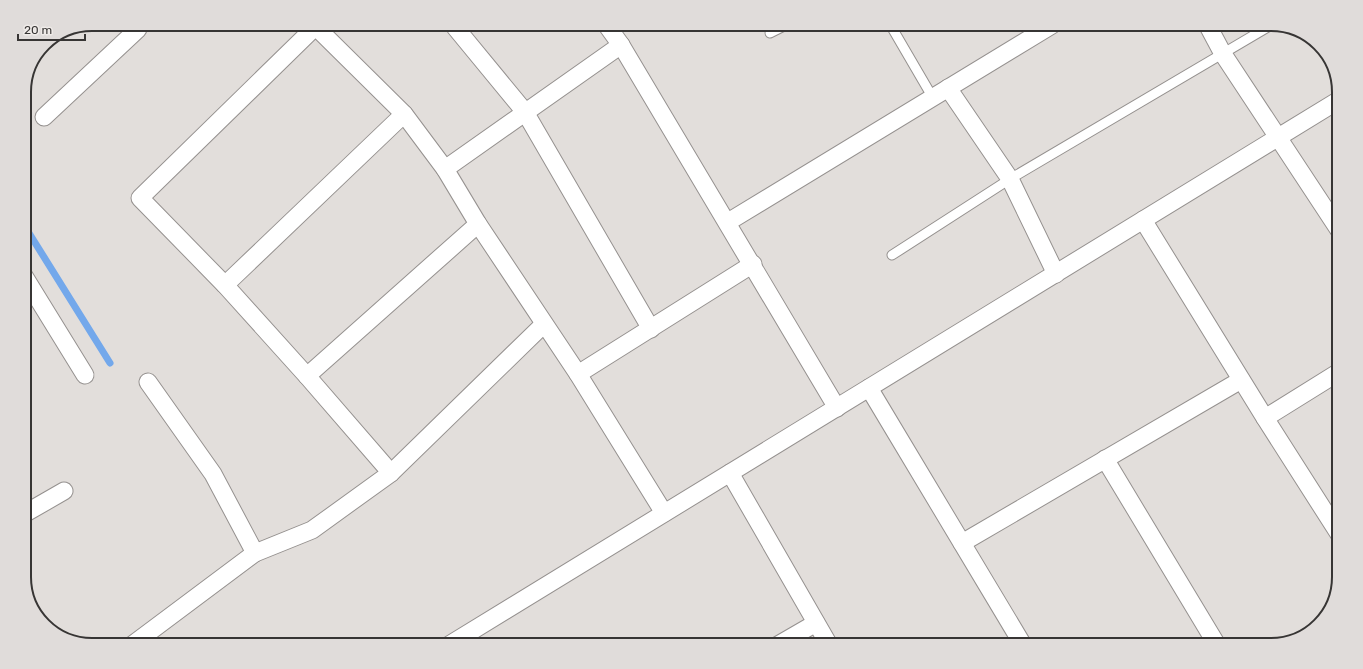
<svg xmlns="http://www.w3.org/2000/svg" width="1363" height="669" font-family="Rubik,sans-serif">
  <rect width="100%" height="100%" fill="#e2dedb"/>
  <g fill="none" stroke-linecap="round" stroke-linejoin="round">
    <polyline stroke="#73a8eb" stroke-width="7" points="24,225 110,363"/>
    <defs>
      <g id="service">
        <polyline points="891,26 933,98"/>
        <polyline points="770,33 784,26"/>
        <polyline points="892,255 1010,179 1273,24"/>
      </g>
      <g id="minor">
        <polyline points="1207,24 1223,54 1339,230"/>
        <polyline points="455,27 525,112 651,329"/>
        <polyline points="608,27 621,45 837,408"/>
        <polyline points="314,28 140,198 225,285 307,376 391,473"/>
        <polyline points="317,28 404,114 445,169 478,224 578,374 664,513"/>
        <polyline points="948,88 1010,179 1056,274"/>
        <polyline points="44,117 138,29"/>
        <polyline points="445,169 621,45"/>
        <polyline points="1143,220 1265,418 1339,534"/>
        <polyline points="728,222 1052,25"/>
        <polyline points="24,276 85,375"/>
        <polyline points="225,285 404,114"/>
        <polyline points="578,374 753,264"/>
        <polyline points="307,376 478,224"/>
        <polyline points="148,382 213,474 255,553"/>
        <polyline points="869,388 1023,645"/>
        <polyline points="1265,418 1339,372"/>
        <polyline points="1105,459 1217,645"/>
        <polyline points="730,473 829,645"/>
        <polyline points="24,514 64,491"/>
        <polyline points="962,543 1241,380"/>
        <polyline points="132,645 255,553 312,530 391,473 544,324"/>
        <polyline points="449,645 1339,100"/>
        <polyline points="778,645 816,623"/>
      </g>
    </defs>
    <use href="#service" stroke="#95918f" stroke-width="11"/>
    <use href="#minor" stroke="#95918f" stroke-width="19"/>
    <use href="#service" stroke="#fff" stroke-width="9"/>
    <use href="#minor" stroke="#fff" stroke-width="17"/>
  </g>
  <path d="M0 0H1363V669H0ZM92 31H1271A61 61 0 0 1 1332 92V577A61 61 0 0 1 1271 638H92A61 61 0 0 1 31 577V92A61 61 0 0 1 92 31Z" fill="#e0dcda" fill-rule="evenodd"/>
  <path fill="none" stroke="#373534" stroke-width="2" d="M92 31H1271A61 61 0 0 1 1332 92V577A61 61 0 0 1 1271 638H92A61 61 0 0 1 31 577V92A61 61 0 0 1 92 31Z"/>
  <path d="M18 34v6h67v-6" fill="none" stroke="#373534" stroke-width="2"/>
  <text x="24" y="34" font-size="12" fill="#373534" stroke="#efebe8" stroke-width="3" paint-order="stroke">20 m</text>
</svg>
